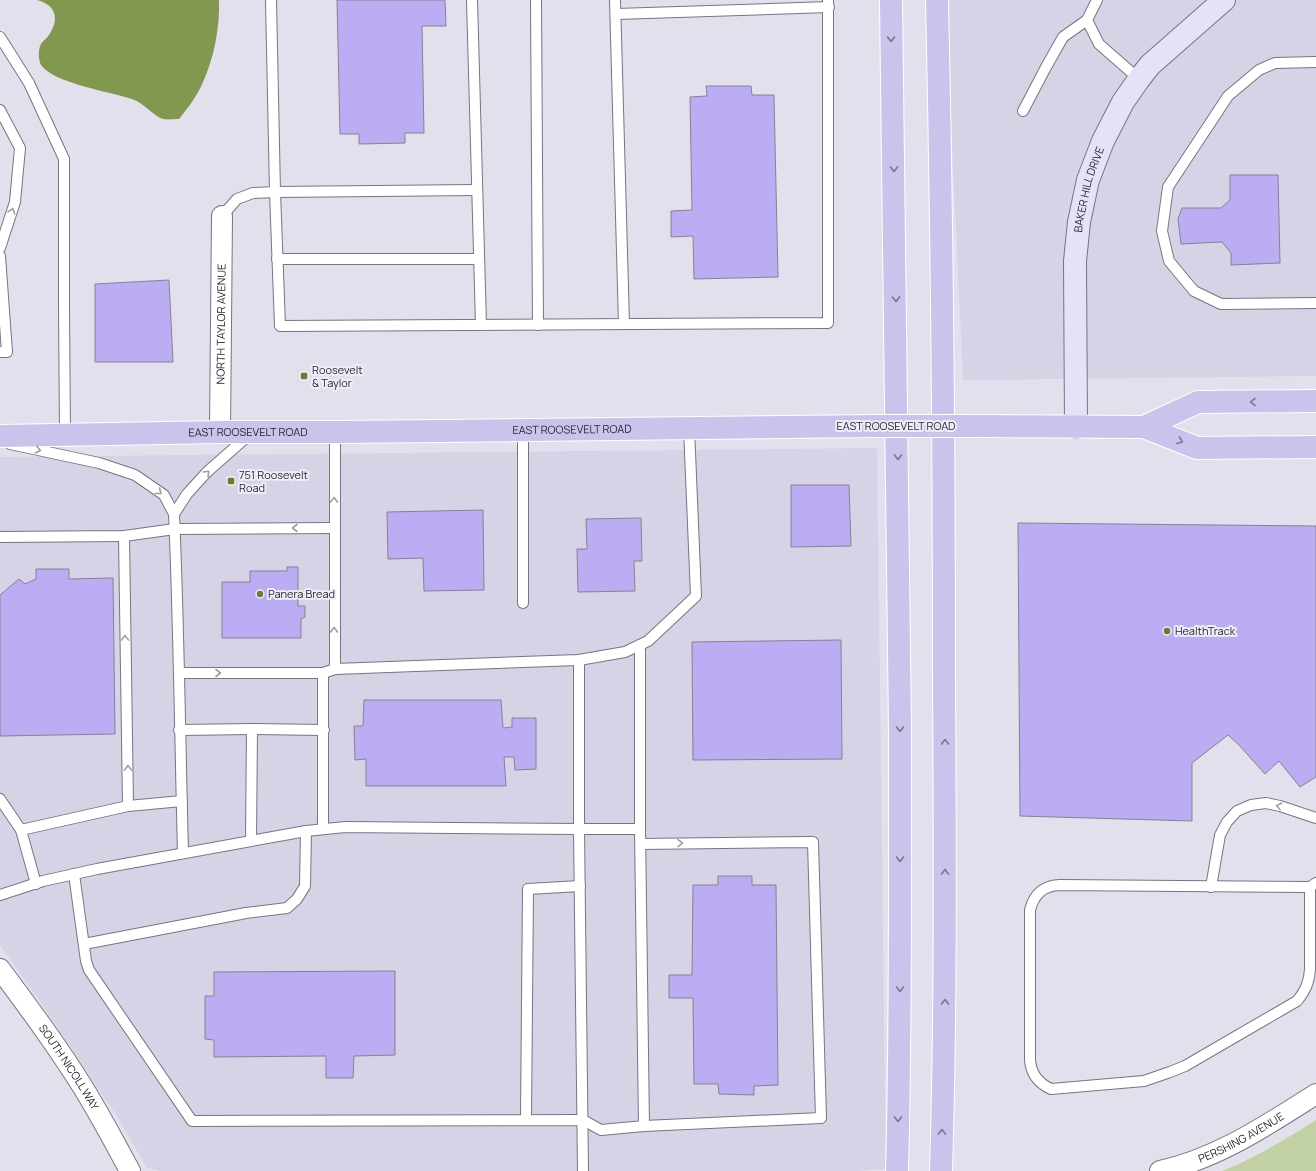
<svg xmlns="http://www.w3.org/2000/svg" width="1316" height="1171" font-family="Manrope,sans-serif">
  <rect width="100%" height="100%" fill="#e2e0ed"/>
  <g fill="#d6d3e6">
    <polygon points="945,0 1316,0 1316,376 963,380"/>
    <polygon points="877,448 886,1169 857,1171 160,1171 147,1168 116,1115 37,997 0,945 0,457"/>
  </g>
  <path fill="#c2d1a4" d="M1316,1120V1171H1222C1255,1158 1286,1139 1316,1120Z"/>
  <path fill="#83984f" d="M37,0H219C220,27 214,58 203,82C197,96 188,108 179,119C174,119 167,120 163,119C152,115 144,103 132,99C111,92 53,83 41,65C38,60 38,49 41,44C43,41 47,38 49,35C60,19 56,5 37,0Z"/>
  <g fill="#bcacf4" stroke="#85838e">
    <polygon points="337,0 445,0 446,26 422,26 424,133 405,133 405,143 359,144 359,134 340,134"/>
    <polygon points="706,86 751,86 752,95 774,95 778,277 694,279 693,236 671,237 671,211 692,210 690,97 707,96"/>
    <polygon points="1230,175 1278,175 1280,263 1231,265 1231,253 1222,242 1181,244 1178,219 1182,208 1221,208 1230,200"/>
    <polygon points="169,280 173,362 95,362 95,284"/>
    <polygon points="791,485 849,485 851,546 791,547"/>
    <polygon points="483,510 484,590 424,591 423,558 388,559 387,512"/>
    <polygon points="641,518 642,561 634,561 635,591 578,592 577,549 587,549 586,519"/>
    <polygon points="1018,523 1316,526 1316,777 1300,787 1279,761 1265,774 1239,745 1228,735 1192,763 1192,821 1020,816"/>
    <polygon points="287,567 298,567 298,606 305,606 305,617 301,619 301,638 222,638 222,582 250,582 250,571 287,571"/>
    <polygon points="36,569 69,569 69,579 113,578 115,734 0,736 0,595 19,579 25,584 36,579"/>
    <polygon points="841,640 842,759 693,760 692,642"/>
    <polygon points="364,700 501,700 503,728 512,727 512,718 536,718 536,769 515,770 514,757 504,757 506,786 366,786 366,759 355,760 354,726 363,726"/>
    <polygon points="718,876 752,876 752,885 776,885 778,1085 754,1086 754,1095 719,1094 718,1084 694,1084 693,998 669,998 669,975 692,975 693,885 718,885"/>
    <polygon points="395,971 395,1055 354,1056 353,1078 326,1078 326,1056 214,1057 214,1040 205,1039 205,996 214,996 214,972"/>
  </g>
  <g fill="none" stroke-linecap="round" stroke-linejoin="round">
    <defs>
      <g id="lane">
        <polyline points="472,0 481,325"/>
        <polyline points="536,0 538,325"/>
        <polyline points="615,0 624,324"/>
        <polyline points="616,14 829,7"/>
        <polyline points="1087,20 1099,44 1139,79"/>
        <polyline points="0,37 29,83 64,159 64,308 65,435"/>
        <polyline points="1316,62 1275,63 1259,70 1228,96 1168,187 1162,231 1169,261 1194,291 1221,304 1316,303"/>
        <polyline points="0,110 20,148 15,202 0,248"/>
        <polyline points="1023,111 1045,69 1063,37 1087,20 1097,0"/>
        <polyline points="477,190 275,192 280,326 828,323 828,0"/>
        <polyline points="222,216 237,199 253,193 275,192 271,0"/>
        <polyline points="0,256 7,352 0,352"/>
        <polyline points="277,259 479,259"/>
        <path d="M10,444L99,463L135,475L164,495L174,514C179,627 180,740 183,853"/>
        <polyline points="174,514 187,494 207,472 249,435"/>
        <polyline points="124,536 128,806"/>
        <polyline points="0,537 124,536 175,529 334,528"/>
        <polyline points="523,603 523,430"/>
        <polyline points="579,660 579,829 640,829"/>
        <polyline points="335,669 335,432"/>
        <polyline points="179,673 323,673 335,669 579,660 625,652 648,641 696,596 689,428"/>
        <polyline points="179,730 252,729 324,730"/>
        <polyline points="0,799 21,830"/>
        <polyline points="323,829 323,673"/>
        <polyline points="251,840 252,729"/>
        <polyline points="641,844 813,842 821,1118 644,1126"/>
        <polyline points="74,874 86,961 89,970 192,1121 583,1120 601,1130 644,1126 640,829 640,645"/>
        <polyline points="36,884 21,830 128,806 182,801"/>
        <polyline points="1211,887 1220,835 1227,822 1237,811 1251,805 1266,803 1280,806 1316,818"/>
        <path d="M1310,887V969C1309,982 1306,990 1297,1001L1185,1066L1170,1072L1144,1081L1051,1089C1038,1083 1031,1074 1030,1060V910C1034,894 1043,886 1059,885L1310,887L1316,883"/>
        <polyline points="0,895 43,881 97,869 306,831 345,827 579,829 583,1171"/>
        <polyline points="84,944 246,913 287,908 297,899 305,886 306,831"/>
        <polyline points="526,1119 528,889 580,886"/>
      </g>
      <g id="street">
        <path id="s1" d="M220,432L222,216"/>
        <path id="s2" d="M0,969C29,1008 58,1047 84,1089C100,1115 115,1143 130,1171"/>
        <path id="s3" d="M1160,1171C1217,1159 1267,1125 1316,1094"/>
      </g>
      <g id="secondary">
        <path id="s4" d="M1076,427L1075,261L1079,222L1088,180L1103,141L1123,102L1139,79L1150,65L1224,0"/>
      </g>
      <g id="primary">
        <path d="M891,0C895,243 899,486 900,730C900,877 901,1024 897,1171"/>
        <path d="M937,0C942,226 944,451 944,677C945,842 946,1006 941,1171"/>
        <polyline points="966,426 1144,427 1197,448 1316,447"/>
        <polyline points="1144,427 1198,402 1316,401"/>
        <path id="s5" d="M0,436L220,432H343L878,426"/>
      </g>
    </defs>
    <use href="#lane" stroke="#777580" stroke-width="12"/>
    <use href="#street" stroke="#777580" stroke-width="22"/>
    <use href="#secondary" stroke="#777580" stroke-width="24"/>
    <use href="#primary" stroke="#fff" stroke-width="24"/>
    <use href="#lane" stroke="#fff" stroke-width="10"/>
    <use href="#street" stroke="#fff" stroke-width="20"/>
    <use href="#secondary" stroke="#e6e1f6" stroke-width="22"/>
    <use href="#primary" stroke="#ccc3ed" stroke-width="22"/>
    <defs>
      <polyline id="primary-bridge" points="878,426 966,426"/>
    </defs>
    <use href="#primary-bridge" stroke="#fff" stroke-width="24" stroke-linecap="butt"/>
    <use href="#primary-bridge" stroke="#ccc3ed" stroke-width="22"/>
  </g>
  <defs><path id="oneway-chevron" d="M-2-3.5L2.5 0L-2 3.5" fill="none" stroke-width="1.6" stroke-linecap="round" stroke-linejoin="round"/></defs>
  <g stroke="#7a768c">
    <use href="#oneway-chevron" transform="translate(891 39) rotate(89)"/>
    <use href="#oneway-chevron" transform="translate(894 169) rotate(89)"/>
    <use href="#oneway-chevron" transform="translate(896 299) rotate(89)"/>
    <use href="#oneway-chevron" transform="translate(1253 402) rotate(179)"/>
    <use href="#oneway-chevron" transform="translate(1180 441) rotate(21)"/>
    <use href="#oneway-chevron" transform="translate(898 457) rotate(90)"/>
    <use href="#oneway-chevron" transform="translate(900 729) rotate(90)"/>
    <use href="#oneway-chevron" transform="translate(945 742) rotate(-90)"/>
    <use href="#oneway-chevron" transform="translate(900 859) rotate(90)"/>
    <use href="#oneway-chevron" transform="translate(945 872) rotate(-90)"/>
    <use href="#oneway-chevron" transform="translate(900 989) rotate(90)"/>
    <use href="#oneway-chevron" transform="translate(945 1002) rotate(-89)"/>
    <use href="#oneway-chevron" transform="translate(898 1119) rotate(91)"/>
    <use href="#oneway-chevron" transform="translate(942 1132) rotate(-88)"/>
  </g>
  <g stroke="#9e9ea0">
    <use href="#oneway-chevron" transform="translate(12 211) rotate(-72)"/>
    <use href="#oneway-chevron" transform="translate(38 450) rotate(12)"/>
    <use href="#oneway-chevron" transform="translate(207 473) rotate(-45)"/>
    <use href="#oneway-chevron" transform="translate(159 492) rotate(38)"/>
    <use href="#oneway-chevron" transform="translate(334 500) rotate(-90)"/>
    <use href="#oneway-chevron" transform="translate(295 528) rotate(180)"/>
    <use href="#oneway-chevron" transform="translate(334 630) rotate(-90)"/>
    <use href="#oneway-chevron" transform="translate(125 638) rotate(-91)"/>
    <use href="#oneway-chevron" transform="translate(218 673)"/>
    <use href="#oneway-chevron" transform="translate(128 768) rotate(-91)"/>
    <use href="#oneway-chevron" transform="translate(1279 806) rotate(-166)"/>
    <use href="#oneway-chevron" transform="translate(680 843) rotate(-1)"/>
  </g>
  <g fill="#687d2e" stroke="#f0edfa" stroke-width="1.5">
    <rect x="300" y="372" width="8" height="8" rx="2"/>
    <rect x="227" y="477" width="8" height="8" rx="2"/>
    <circle cx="260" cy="594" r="4"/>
    <circle cx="1167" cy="631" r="4"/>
  </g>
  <g text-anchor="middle" stroke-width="4" stroke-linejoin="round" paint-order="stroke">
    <g font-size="11" fill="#28282c" stroke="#f0edfa">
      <text dy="4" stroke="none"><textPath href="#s4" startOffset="239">BAKER HILL DRIVE</textPath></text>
      <text dy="4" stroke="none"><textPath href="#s1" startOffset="108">NORTH TAYLOR AVENUE</textPath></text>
      <text x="896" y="430">EAST ROOSEVELT ROAD</text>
      <text dy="4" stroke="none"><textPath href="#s5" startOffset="572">EAST ROOSEVELT ROAD</textPath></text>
      <text dy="4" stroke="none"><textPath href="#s5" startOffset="248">EAST ROOSEVELT ROAD</textPath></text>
      <text dy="4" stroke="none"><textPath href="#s2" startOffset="120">SOUTH NICOLL WAY</textPath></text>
      <text dy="4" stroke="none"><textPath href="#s3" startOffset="88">PERSHING AVENUE</textPath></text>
    </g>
    <g font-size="11" fill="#28282c" stroke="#f0edfa" text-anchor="start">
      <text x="312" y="374">Roosevelt<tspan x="312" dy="13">&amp; Taylor</tspan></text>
      <text x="239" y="479">751 Roosevelt<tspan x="239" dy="13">Road</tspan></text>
      <text x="268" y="598">Panera Bread</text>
      <text x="1175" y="635">HealthTrack</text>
    </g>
  </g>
</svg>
